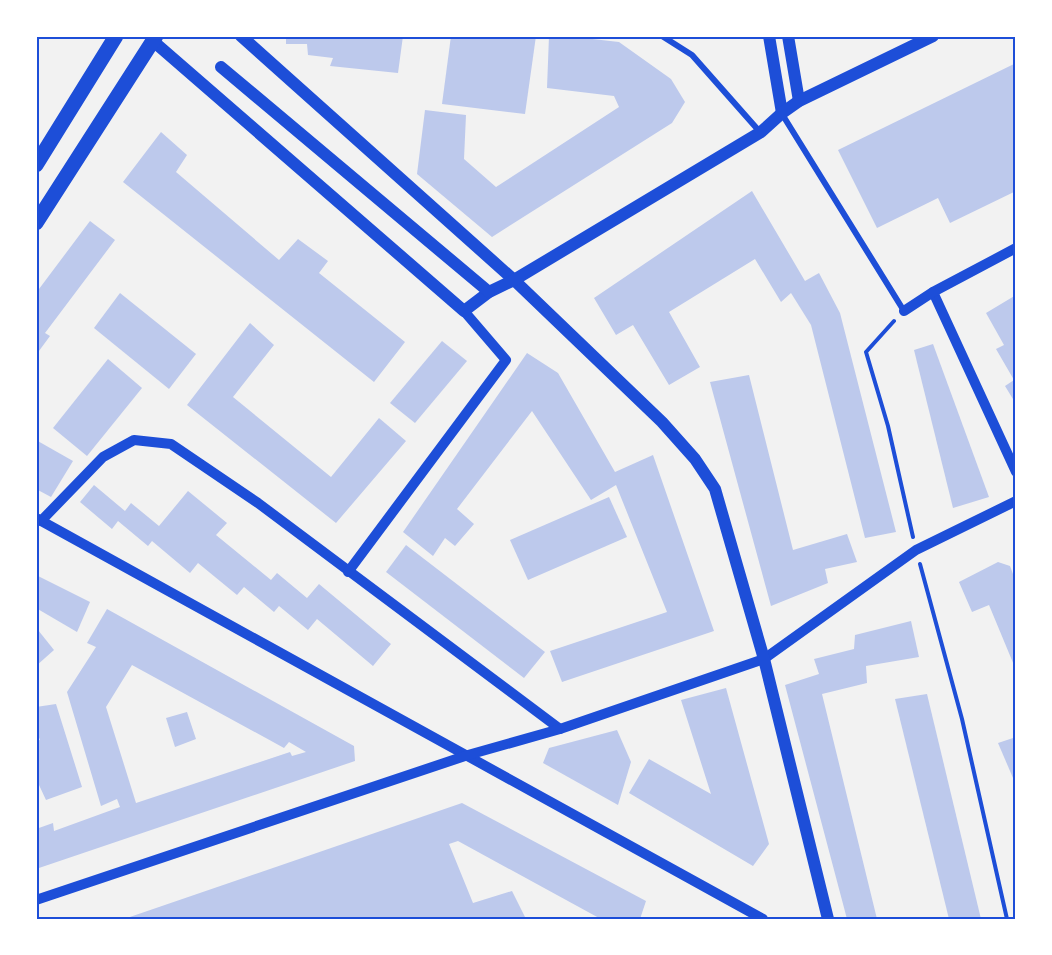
<svg xmlns="http://www.w3.org/2000/svg" width="1052" height="955" font-family="Jost,sans-serif">
  <rect width="100%" height="100%" fill="#f2f2f2"/>
  <g fill="#bdc9ec" fill-rule="evenodd">
    <polygon points="286,36 403,36 398,73 330,66 333,58 308,55 307,44 286,44"/>
    <polygon points="451,36 536,36 525,114 442,104"/>
    <polygon points="549,36 566,36 619,42 671,79 685,102 672,123 492,237 417,174 425,110 466,115 464,159 496,187 619,107 614,96 547,88"/>
    <polygon points="1016,63 1016,191 950,223 938,198 877,228 838,150"/>
    <polygon points="161,132 187,155 176,172 279,260 298,239 328,261 319,273 405,342 374,382 123,182"/>
    <polygon points="752,191 805,281 819,273 840,313 896,532 865,538 811,325 791,293 781,302 755,259 669,312 700,367 669,385 633,325 616,335 594,298"/>
    <polygon points="90,221 115,240 45,333 50,336 36,355 36,293"/>
    <polygon points="120,293 196,354 169,389 94,328"/>
    <polygon points="1016,295 1016,404 1005,386 1014,380 996,349 1004,345 986,313"/>
    <polygon points="250,323 274,345 233,397 331,477 379,418 406,441 336,523 187,405"/>
    <polygon points="442,341 467,361 415,423 390,403"/>
    <polygon points="933,344 989,497 953,508 914,350"/>
    <polygon points="527,353 558,373 615,472 653,455 714,631 562,682 550,651 667,612 616,485 591,500 532,411 457,509 474,524 455,546 445,538 433,556 403,532"/>
    <polygon points="108,359 142,388 87,456 53,428"/>
    <polygon points="749,375 793,550 847,534 857,562 825,569 828,583 771,606 710,382"/>
    <polygon points="36,440 73,461 51,497 36,489"/>
    <polygon points="94,485 125,511 131,503 159,526 188,491 227,523 216,535 271,580 277,573 307,598 319,584 391,644 373,666 317,619 308,630 279,606 274,612 244,587 237,595 198,563 190,573 152,541 148,546 118,521 112,529 80,502"/>
    <polygon points="609,497 627,537 528,580 510,540"/>
    <polygon points="406,545 545,652 524,678 386,572"/>
    <polygon points="998,562 1010,566 1016,582 1016,670 989,605 972,612 959,582"/>
    <polygon points="36,575 90,602 77,632 36,608"/>
    <path d="M107,609L354,746L355,761L36,869V829L53,823L54,831L120,807L117,799L101,806L67,692L96,647L87,643ZM132,665L284,748L289,742L306,752L292,756L290,752L136,803L106,707Z"/>
    <polygon points="911,621 919,657 866,666 867,683 822,694 877,919 847,919 785,685 819,674 814,659 854,649 855,635"/>
    <polygon points="38,630 54,650 36,666 36,631"/>
    <polygon points="726,688 769,844 753,866 629,793 649,759 711,794 681,700"/>
    <polygon points="927,694 981,919 949,919 895,699"/>
    <polygon points="56,704 82,787 46,800 39,785 36,786 36,741 40,740 36,730 36,707"/>
    <polygon points="187,712 196,739 175,747 166,718"/>
    <polygon points="617,730 631,762 618,805 543,763 549,748"/>
    <polygon points="1016,737 1016,785 998,743"/>
    <polygon points="462,803 646,901 640,919 599,919 599,918 458,841 449,844 473,903 512,891 526,919 124,919"/>
  </g>
  <g fill="none" stroke-linecap="round" stroke-linejoin="round">
    <g stroke="#1d4ed8" stroke-width="4">
      <polyline points="894,321 866,352 888,426 913,537"/>
      <polyline points="920,564 962,719 1007,919"/>
    </g>
    <g stroke="#1d4ed8" stroke-width="6">
      <polyline points="662,36 692,55 760,132"/>
      <polyline points="782,114 904,311"/>
    </g>
    <g stroke="#1d4ed8" stroke-width="10">
      <polyline points="933,292 1016,472"/>
      <polyline points="904,311 933,292 1016,248"/>
      <polyline points="36,518 763,919"/>
      <polyline points="41,521 103,457 134,440 171,444 258,503 560,729"/>
      <polyline points="348,572 506,360 464,311"/>
      <polyline points="36,900 468,755 560,729 764,659 916,550 1016,501"/>
    </g>
    <g stroke="#1d4ed8" stroke-width="12">
      <polyline points="241,36 514,280 662,422 695,459 715,489 764,659 828,919"/>
      <polyline points="769,36 782,113"/>
      <polyline points="788,36 799,101"/>
      <polyline points="153,41 464,311 489,292 514,280 761,132 782,113 799,101 933,36"/>
      <polyline points="221,67 489,292"/>
    </g>
    <g stroke="#1d4ed8" stroke-width="15">
      <polyline points="36,165 116,36"/>
      <polyline points="36,223 156,36"/>
    </g>
  </g>
  <rect width="1052" height="955" fill="none" stroke="#ffffff" stroke-width="75"/>
  <rect x="38" y="38" width="976" height="880" fill="none" stroke="#1d4ed8" stroke-width="2"/>
</svg>
